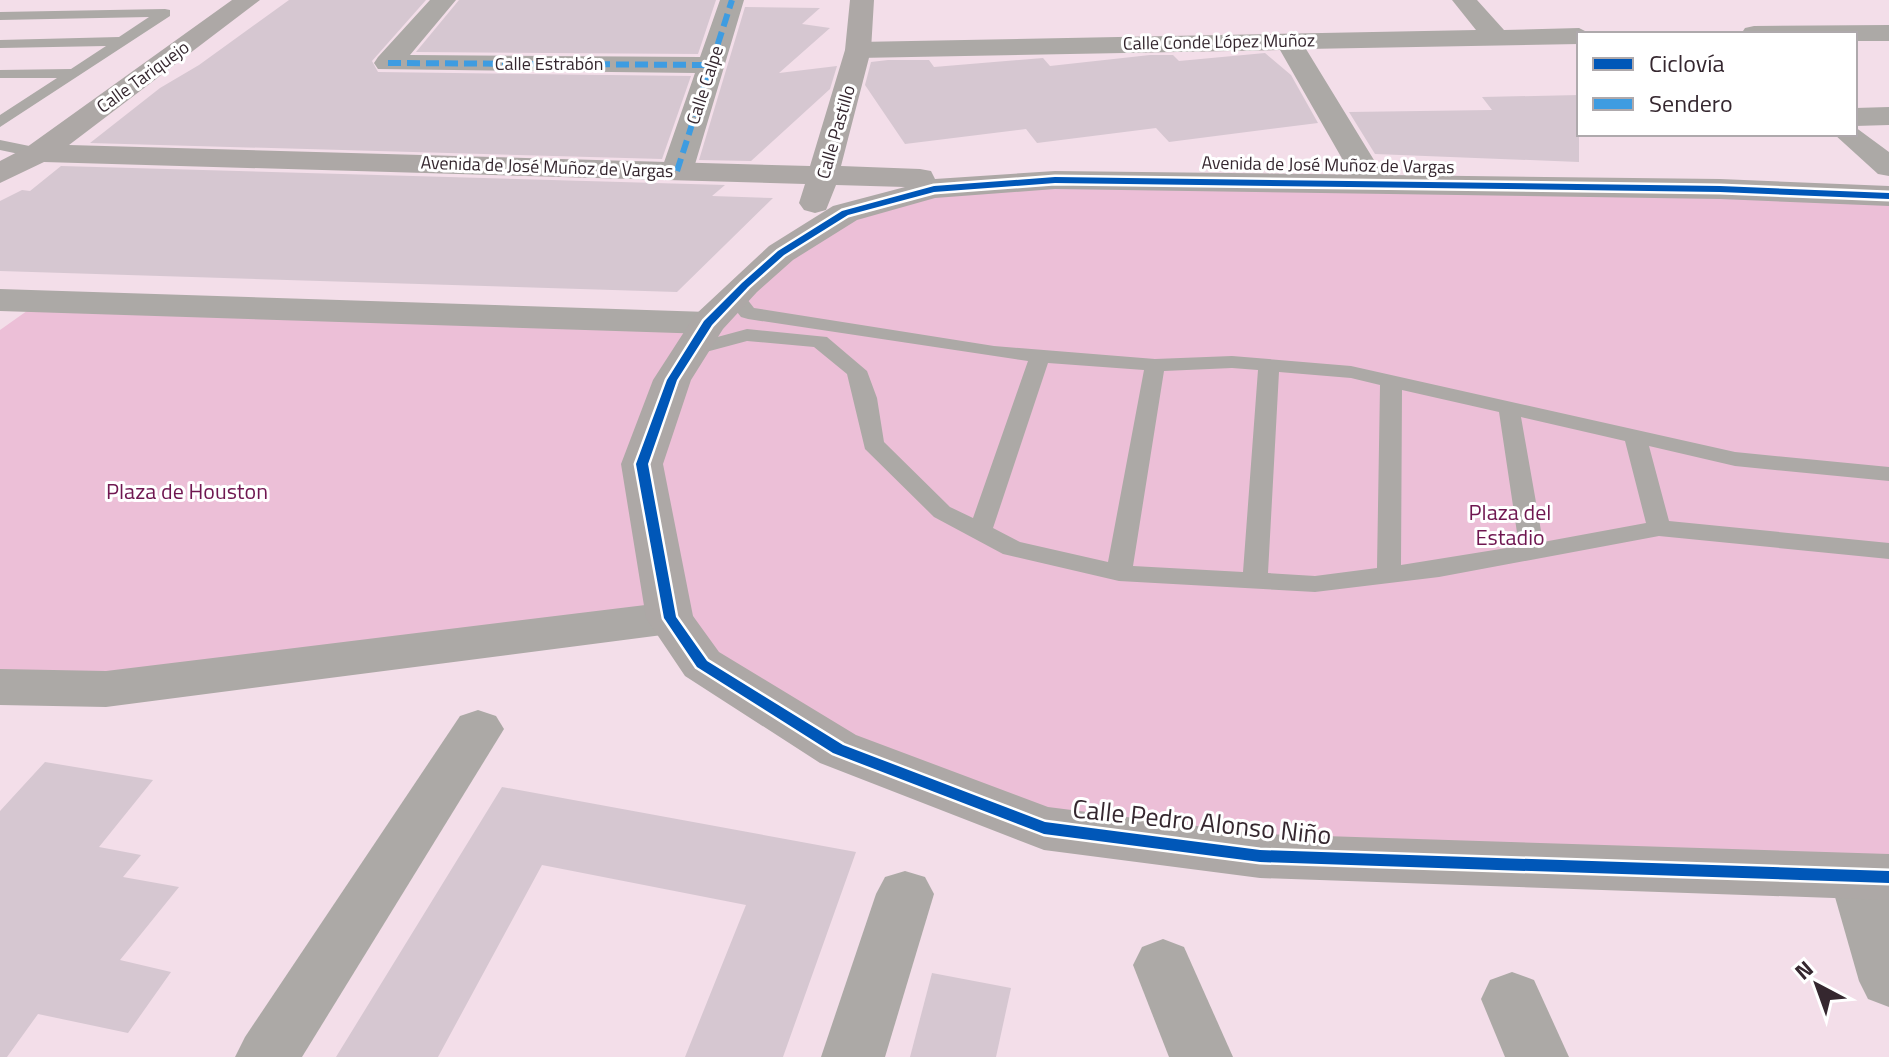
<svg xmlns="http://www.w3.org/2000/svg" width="1889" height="1057" font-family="'Titillium Web',sans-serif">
  <rect width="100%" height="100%" fill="#f3dee9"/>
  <polygon fill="#ecbfd7" points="1055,180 1889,196 1889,877 1044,828 838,749 669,618 0,687 0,330 41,301 708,323 845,213 934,189"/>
  <g fill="#d6c7d1">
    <polygon points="289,0 426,0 372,61 378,72 691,76 662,159 90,143 160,88 199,65"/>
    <polygon points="459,0 716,0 698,54 416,52"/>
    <polygon points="745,7 820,8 802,24 830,28 779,73 837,66 830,89 751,161 699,160"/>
    <polygon points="1265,53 1291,75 1318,123 1169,142 1156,128 1037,143 1026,129 905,144 865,85 871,62 888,60 929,60 934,67 1043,58 1050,66 1150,55 1173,55 1179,61"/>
    <polygon points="1579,95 1579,162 1375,154 1349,112 1492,110 1482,97"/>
    <polygon points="61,166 725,185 712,196 773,198 677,292 0,271 0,201 22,190 30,191"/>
    <polygon points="45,762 153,780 99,847 141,855 123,877 179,887 120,960 171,972 128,1033 38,1014 7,1057 0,1057 0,811"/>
    <polygon points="502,787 856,852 783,1057 685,1057 746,905 542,865 438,1057 336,1057"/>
    <polygon points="932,973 1011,988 996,1057 910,1057"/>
  </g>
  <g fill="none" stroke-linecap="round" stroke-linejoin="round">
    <g fill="#aca9a6" fill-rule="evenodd">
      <polygon points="165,9 170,10 170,16 0,127 0,115 57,78 0,78 0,70 71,69 106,46 0,48 0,40 119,37 149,17 0,20 0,12"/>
      <polygon points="0,140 44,149 46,153 38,158 0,150"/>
      <path d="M736,292L743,294L754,308L994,346L1155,359L1232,356L1351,366L1735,452L1889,467V481L1735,466L1649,446L1669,521L1889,543V559L1659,536L1439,577L1315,592L1119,581L1003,554L934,517L865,449L847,374L814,347L747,341L691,356L681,350L684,346L747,329L827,337L867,371L877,398L884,442L950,507L973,518L1028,361L748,319L741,317L726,298ZM1048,363L1144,370L1108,562L1020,542L993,528ZM1232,368L1258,370L1243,572L1133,566L1164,371ZM1279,372L1351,378L1380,385L1377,568L1315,576L1268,573ZM1402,390L1499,412L1519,546L1401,565ZM1521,417L1625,441L1646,523L1543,542Z"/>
    </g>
    <g fill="#aca9a6" fill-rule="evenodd">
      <polygon points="430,0 456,0 410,55 700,57 720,0 744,0 693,171 688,178 677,180 666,178 661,171 695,73 378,69 374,63 378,57"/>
      <polygon points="1452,0 1477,0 1504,30 1579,28 1591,34 1579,34 1579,44 1306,49 1388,183 1383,190 1372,192 1361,190 1356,183 1280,50 858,58 849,56 845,50 849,44 858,42 1476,30"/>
      <polygon points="1889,25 1889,41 1855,41 1855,34 1741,34 1745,28 1754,26"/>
      <polygon points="1889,107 1889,125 1855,126 1855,108"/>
      <polygon points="1855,127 1889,152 1889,176 1878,174 1834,134 1855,134"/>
      <polygon points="0,289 708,312 721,315 726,323 721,331 708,334 0,311"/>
      <polygon points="670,602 687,607 694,618 687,629 670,634 106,707 0,705 0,669 106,671"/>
      <polygon points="478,710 496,716 504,729 302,1057 235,1057 245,1037 460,716"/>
      <polygon points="1857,853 1877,860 1889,887 1889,1007 1868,999 1859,981 1829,876 1837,860"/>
      <polygon points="905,871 925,877 934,894 885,1057 821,1057 876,894 885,877"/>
      <polygon points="1163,939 1184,947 1233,1057 1169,1057 1133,965 1142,947"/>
      <polygon points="1512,972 1534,980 1569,1057 1505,1057 1481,999 1490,980"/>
    </g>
    <polygon fill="#ada8a6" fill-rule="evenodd" points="232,0 260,0 69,145 810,166 845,50 850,0 874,0 871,50 841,166 920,169 931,171 935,179 1055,171 1720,179 1889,186 1889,206 1720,199 1055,189 935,198 857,220 793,260 757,292 723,329 691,380 663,464 693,616 719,652 856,735 1048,807 1260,834 1889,854 1889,900 1260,878 1044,850 820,763 685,676 646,618 621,464 653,380 695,315 769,246 833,206 905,187 836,185 826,210 815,213 804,210 799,203 805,184 44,162 0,183 0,161 27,147"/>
    <g stroke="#3e9ce1" stroke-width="6" stroke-dasharray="13 6" stroke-linecap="butt">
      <polyline points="388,63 711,65"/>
      <polyline points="677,171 732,0"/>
    </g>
    <defs>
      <polygon id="cycleway" points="1055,177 1720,186 1889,193 1889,199 1720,192 1055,183 934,192 848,215 784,255 748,287 712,325 677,380 648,464 676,617 707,661 843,745 1045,822 1260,850 1889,871 1889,883 1260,862 1044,834 833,753 697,667 664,618 636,464 667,380 704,321 742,283 778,251 842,211 934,186"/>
    </defs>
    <use href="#cycleway" stroke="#fff" stroke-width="5"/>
    <use href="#cycleway" fill="#0057b8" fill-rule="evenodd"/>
  </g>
  <g text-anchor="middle" stroke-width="6" stroke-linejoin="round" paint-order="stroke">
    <g font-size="18" fill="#35272f" stroke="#fff">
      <text transform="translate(1219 42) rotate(-1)" y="6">Calle Conde López Muñoz</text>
      <text x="549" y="70">Calle Estrabón</text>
      <text transform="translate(143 77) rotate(-36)" y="6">Calle Tariquejo</text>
      <text transform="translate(705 85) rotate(-72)" y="6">Calle Calpe</text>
      <text transform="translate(836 132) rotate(-74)" y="6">Calle Pastillo</text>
      <text transform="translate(1328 165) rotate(1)" y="6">Avenida de José Muñoz de Vargas</text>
      <text transform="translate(547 167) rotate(2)" y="6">Avenida de José Muñoz de Vargas</text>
    </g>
    <g font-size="22" fill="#6f1650" stroke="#fff">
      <text x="187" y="499">Plaza de Houston</text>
      <text x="1510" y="520">Plaza del<tspan x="1510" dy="25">Estadio</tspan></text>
    </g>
    <g font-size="26" fill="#35272f" stroke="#fff">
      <text transform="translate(1202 822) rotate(6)" y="9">Calle Pedro Alonso Niño</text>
    </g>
  </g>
  <rect x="1577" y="32" width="280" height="104" fill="#ffffff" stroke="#aea9ac" stroke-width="2"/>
  <rect x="1593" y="58" width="40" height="12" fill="#0057b8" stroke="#aea9ac" stroke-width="2"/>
  <text x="1649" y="72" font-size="24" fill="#35272f">Ciclovía</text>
  <rect x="1593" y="98" width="40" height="12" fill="#3e9ce1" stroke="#aea9ac" stroke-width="2"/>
  <text x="1649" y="112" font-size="24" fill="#35272f">Sendero</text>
  <g transform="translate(1817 985) rotate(319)" stroke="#ffffff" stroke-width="6" paint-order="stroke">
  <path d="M0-6L14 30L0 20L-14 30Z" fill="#35272f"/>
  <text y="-12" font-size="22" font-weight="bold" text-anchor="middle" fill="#35272f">N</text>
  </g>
</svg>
